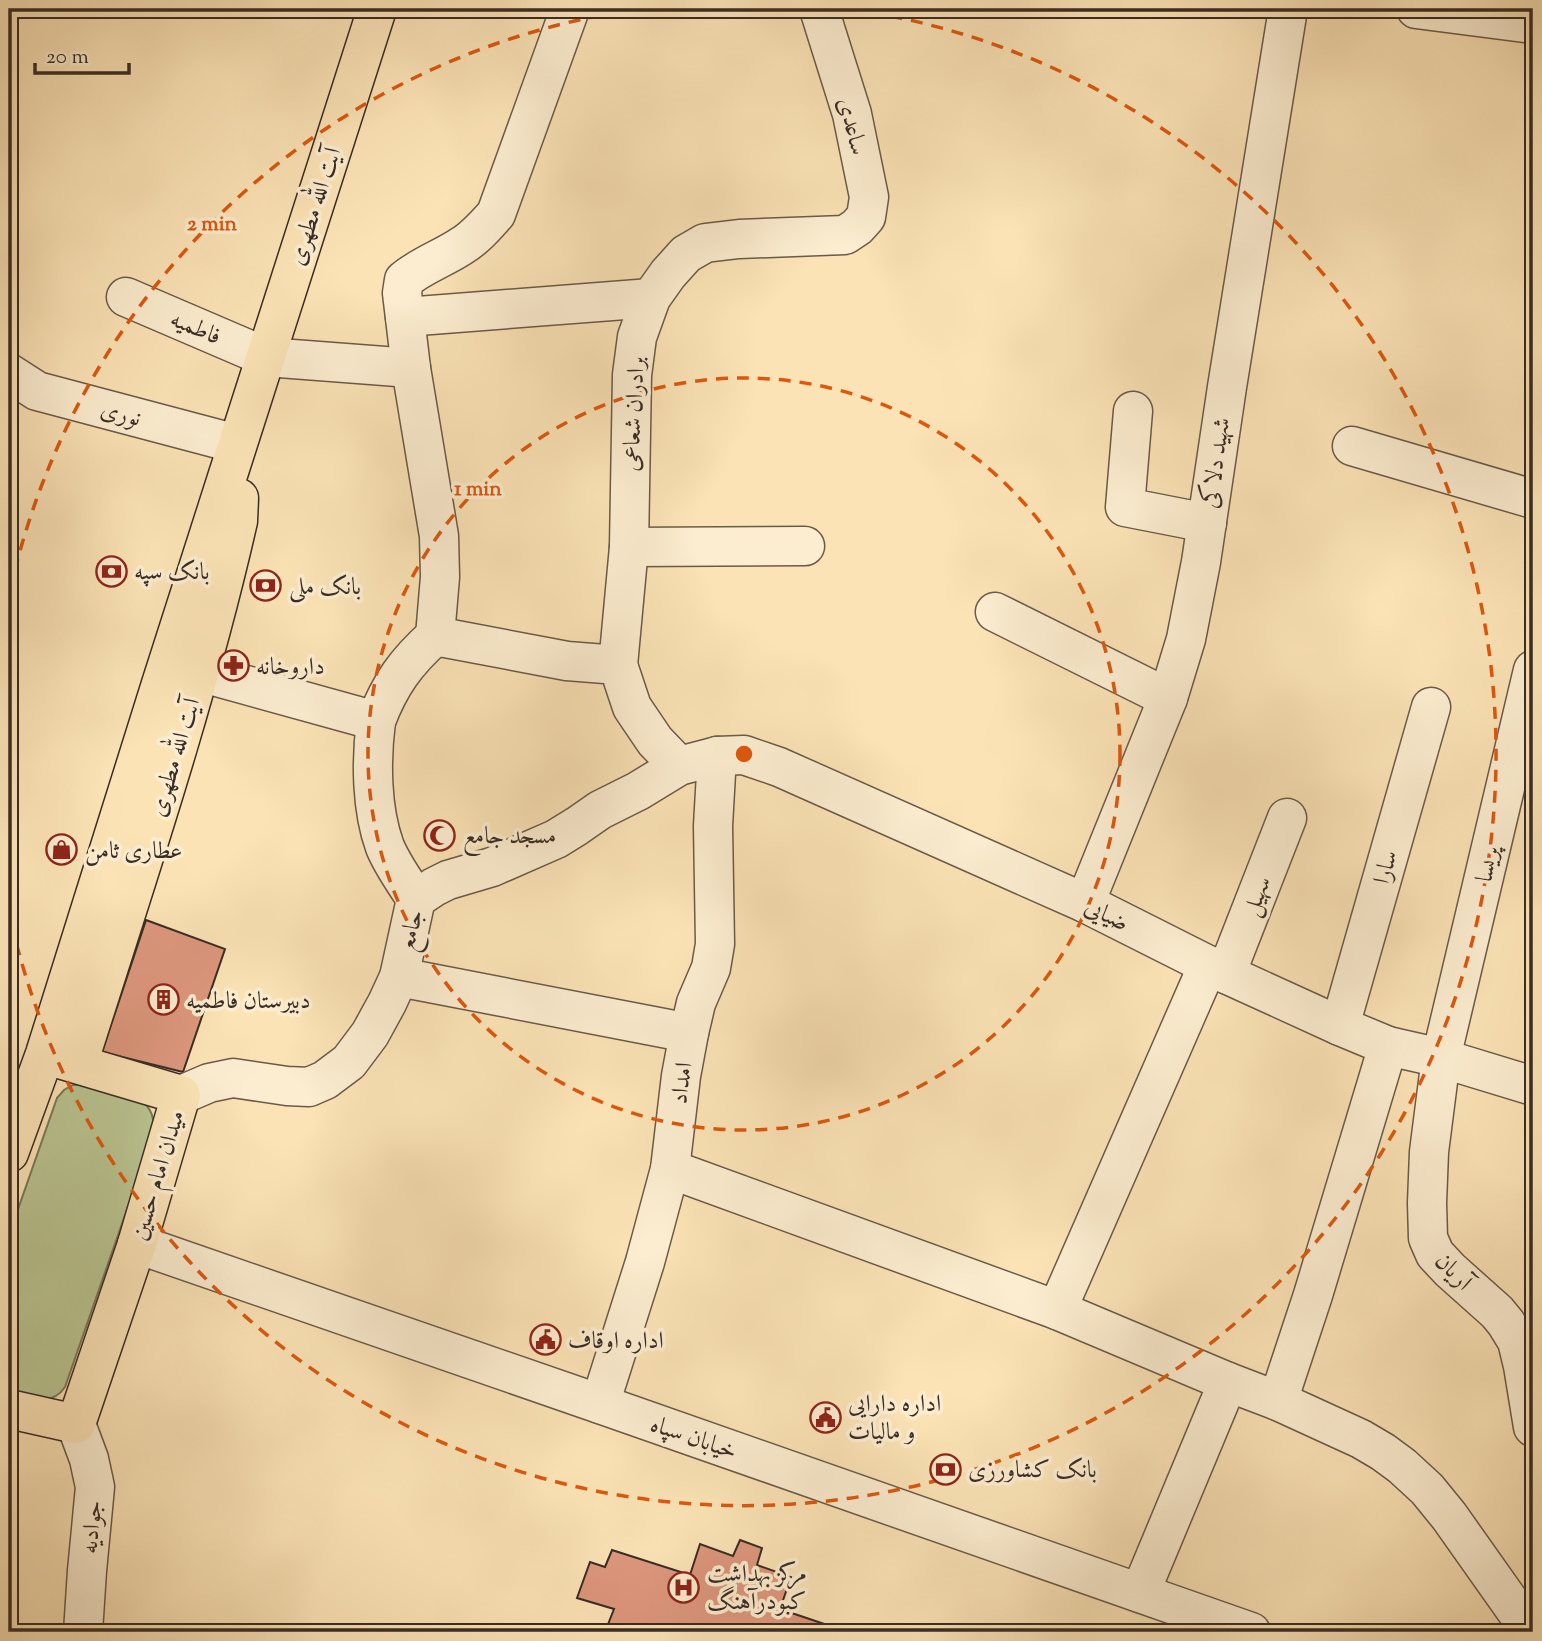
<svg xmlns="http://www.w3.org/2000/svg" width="1542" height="1641" font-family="'Sorts Mill Goudy',Amiri,serif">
  <rect width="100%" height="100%" fill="#fbe3b6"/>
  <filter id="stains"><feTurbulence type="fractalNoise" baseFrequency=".00286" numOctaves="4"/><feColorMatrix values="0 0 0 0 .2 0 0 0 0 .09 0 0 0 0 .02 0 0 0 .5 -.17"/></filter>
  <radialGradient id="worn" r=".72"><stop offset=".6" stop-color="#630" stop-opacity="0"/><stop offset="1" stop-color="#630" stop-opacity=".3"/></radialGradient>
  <path fill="#bac592" stroke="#7a785c" stroke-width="2" d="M73,1085H80L144,1103C154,1112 154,1122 153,1135L65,1387C50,1409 30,1396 9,1389V1235L57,1098L64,1090Z"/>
  <g fill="#dd977d" stroke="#392c25" stroke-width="2">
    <polygon points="146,920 225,949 183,1072 102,1052"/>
    <polygon points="740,1540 762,1548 757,1565 791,1577 780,1609 848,1632 605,1632 614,1609 577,1598 590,1562 605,1567 612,1550 690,1575 700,1544 733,1556"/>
  </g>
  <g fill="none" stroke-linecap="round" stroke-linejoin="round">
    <defs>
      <g id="minor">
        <polyline points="1416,9 1533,24"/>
        <polyline points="126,297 266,357 411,368"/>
        <polyline points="405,317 651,298"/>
        <polyline points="9,373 37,391 237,444"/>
        <polyline points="1133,411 1125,507 1207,523"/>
        <polyline points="1352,446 1533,499"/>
        <polyline points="629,547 805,546"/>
        <polyline points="995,612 1168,698"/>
        <path d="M435,636L440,577L439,536L411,368L402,293L404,280C422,265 444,258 463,245C476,237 486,225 496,214L570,9"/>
        <polyline points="618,665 629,547 632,375 637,337 651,298 668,274 686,254 705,243 739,239 845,235 857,227 866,217 869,197 852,114 819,9"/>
        <polyline points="1533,670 1441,1058 1429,1152 1427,1203 1428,1238 1435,1254 1450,1270 1497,1312 1506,1323 1517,1341 1523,1366 1533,1427"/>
        <path d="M199,672L376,721C371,760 371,809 385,847C393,866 405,882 416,899"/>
        <path d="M376,721C390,684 406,662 435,636L567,661L618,665L632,707L655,741L679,766"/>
        <polyline points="1085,903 1168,698 1186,639 1201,562 1227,387 1288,9"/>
        <polyline points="1226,974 1287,818"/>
        <polyline points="399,977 689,1033"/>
        <polyline points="1340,1026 1431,707"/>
        <polyline points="181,1095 209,1083 233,1078 287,1086 309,1087 325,1080 349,1062 370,1034 387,1003 399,977 416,899 434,887 448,880 492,867 556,839 577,826 600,810 638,791 679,766 717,756 744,755 779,767 1085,903 1226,974 1340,1026 1388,1046 1441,1058 1533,1086"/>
        <polyline points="670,1169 1057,1310 1228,1382 1278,1401 1361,1439 1383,1452 1402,1466 1427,1489 1449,1516 1531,1632"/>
        <polyline points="137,1244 600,1404 1251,1632"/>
        <polyline points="1057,1310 1208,965"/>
        <polyline points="1278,1401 1313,1295 1388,1046"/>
        <polyline points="600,1404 645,1262 670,1169 681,1076 689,1033 696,1003 711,968 715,944 713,826 717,756"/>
        <polyline points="76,1424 89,1459 95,1487 87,1571 83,1632"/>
        <polyline points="1140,1593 1228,1382"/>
      </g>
      <g id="major">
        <path d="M78,1064C135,884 196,705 238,521L239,498"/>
        <polyline points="9,1153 45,1054 161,684 377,9"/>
        <polyline points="9,1409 76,1424 137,1244 181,1095 53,1057"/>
      </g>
    </defs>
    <use href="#minor" stroke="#6a5a49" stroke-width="41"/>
    <use href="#major" stroke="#392c25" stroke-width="41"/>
    <use href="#minor" stroke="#fcedd0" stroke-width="38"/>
    <use href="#major" stroke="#fbe3b6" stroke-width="38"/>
  </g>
  <g fill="none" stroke="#df570d" stroke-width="3.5" stroke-dasharray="12 9">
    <circle cx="744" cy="754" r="376"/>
    <path d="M10 591A752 752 0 0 1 639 9M849 9A752 752 0 1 1 10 917"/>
  </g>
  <defs>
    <symbol id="bank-ring" viewBox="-11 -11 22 22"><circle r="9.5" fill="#fcedd0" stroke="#8f2418" stroke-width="1.5"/><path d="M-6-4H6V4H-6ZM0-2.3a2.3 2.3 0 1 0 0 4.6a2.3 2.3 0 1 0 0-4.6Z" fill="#8f2418"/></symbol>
    <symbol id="pharmacy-ring" viewBox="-11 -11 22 22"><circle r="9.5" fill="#fcedd0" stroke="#8f2418" stroke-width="1.5"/><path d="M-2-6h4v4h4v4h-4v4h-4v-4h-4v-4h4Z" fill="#8f2418"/></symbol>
    <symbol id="mosque-ring" viewBox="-11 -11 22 22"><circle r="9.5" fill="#fcedd0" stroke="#8f2418" stroke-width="1.5"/><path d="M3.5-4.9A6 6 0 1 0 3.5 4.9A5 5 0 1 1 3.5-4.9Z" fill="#8f2418"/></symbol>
    <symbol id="shop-ring" viewBox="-11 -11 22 22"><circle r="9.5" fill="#fcedd0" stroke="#8f2418" stroke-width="1.5"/><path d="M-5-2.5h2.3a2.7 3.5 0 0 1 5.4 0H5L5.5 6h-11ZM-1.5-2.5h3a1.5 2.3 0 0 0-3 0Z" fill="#8f2418"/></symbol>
    <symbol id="building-ring" viewBox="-11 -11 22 22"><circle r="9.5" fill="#fcedd0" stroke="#8f2418" stroke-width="1.5"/><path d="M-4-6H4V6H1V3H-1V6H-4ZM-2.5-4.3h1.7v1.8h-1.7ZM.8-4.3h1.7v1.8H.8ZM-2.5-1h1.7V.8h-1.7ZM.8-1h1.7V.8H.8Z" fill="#8f2418"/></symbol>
    <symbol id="civic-ring" viewBox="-11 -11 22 22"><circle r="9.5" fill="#fcedd0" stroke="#8f2418" stroke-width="1.5"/><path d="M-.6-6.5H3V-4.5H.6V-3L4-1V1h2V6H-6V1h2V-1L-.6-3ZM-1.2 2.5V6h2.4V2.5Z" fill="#8f2418"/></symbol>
    <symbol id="hospital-ring" viewBox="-11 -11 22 22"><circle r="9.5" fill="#fcedd0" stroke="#8f2418" stroke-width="1.5"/><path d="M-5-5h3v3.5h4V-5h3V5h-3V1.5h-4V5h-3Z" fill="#8f2418"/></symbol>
  </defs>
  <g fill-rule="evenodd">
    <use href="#bank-ring" x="94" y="554" width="35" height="35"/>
    <use href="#bank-ring" x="248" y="568" width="35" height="35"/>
    <use href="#pharmacy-ring" x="216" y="648" width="35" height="35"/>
    <use href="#mosque-ring" x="422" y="818" width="35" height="35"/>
    <use href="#shop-ring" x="44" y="832" width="35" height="35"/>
    <use href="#building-ring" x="146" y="982" width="35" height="35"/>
    <use href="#civic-ring" x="528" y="1322" width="35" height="35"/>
    <use href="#civic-ring" x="808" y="1400" width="35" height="35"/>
    <use href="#bank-ring" x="928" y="1452" width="35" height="35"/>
    <use href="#hospital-ring" x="666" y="1570" width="35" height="35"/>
  </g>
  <g text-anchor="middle" stroke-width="7" stroke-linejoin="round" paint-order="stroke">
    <g font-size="24" fill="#392c25" stroke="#fcedd0">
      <text transform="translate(853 126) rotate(76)" y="8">ساعدی</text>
      <text transform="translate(314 206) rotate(-72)" y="8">آیت الله مطهری</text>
      <text transform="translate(196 327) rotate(23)" y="8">فاطمیه</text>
      <text transform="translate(121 413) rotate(15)" y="8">نوری</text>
      <text transform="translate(633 414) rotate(-87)" y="8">برادران شعاعی</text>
      <text transform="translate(1215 463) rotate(-82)" y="8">شهید دلاکی</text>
      <text transform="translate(174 757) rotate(-73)" y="8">آیت الله مطهری</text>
      <text transform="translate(1487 864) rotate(-77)" y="8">پریسا</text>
      <text transform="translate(1385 867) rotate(-74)" y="8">سارا</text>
      <text transform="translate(1256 896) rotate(-69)" y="8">سهیل</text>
      <text transform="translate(1107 914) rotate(26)" y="8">ضیایی</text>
      <text transform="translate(410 930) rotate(-76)" y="8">جامع</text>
      <text transform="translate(681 1083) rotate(-82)" y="8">امداد</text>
      <text transform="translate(157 1175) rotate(-73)" y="8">میدان امام حسین</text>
      <text transform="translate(1454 1271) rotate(46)" y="8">آریان</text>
      <text transform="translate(694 1437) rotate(19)" y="8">خیابان سپاه</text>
      <text transform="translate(91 1527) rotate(-84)" y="8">جوادیه</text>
    </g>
    <g font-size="24" fill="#392c25" stroke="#fcedd0" text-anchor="start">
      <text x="134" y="579">بانک سپه</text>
      <text x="289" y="594">بانک ملی</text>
      <text x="256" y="674">داروخانه</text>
      <text x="463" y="843">مسجد جامع</text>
      <text x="85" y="858">عطاری ثامن</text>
      <text x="186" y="1008">دبیرستان فاطمیه</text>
      <text x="568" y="1348">اداره اوقاف</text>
      <text x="848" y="1411">اداره دارایی<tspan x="848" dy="28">و مالیات</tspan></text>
      <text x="968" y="1477">بانک کشاورزی</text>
      <text x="707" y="1581">مرکز بهداشت<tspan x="707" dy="28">کبودرآهنگ</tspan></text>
    </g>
  </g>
  <circle cx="744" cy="754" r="10" fill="#df570d" stroke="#fcedd0" stroke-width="3.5"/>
  <g font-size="21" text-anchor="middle" font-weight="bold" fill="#df570d" stroke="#fcedd0" stroke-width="7" stroke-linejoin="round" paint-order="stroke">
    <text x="212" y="230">2 min</text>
    <text x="478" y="495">1 min</text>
  </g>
  <rect width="1542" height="1641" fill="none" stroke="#fbe3b6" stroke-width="35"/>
  <rect x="10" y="10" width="1521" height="1620" fill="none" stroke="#392c25" stroke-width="3.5"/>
  <rect x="18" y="18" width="1507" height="1606" fill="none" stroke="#392c25" stroke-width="2"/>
  <path d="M35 63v10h94v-10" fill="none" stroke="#392c25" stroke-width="3.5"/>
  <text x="46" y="63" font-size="21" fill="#392c25" stroke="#fcedd0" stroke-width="5" paint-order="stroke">20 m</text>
  <rect width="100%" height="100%" filter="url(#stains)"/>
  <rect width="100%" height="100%" fill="url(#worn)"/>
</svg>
